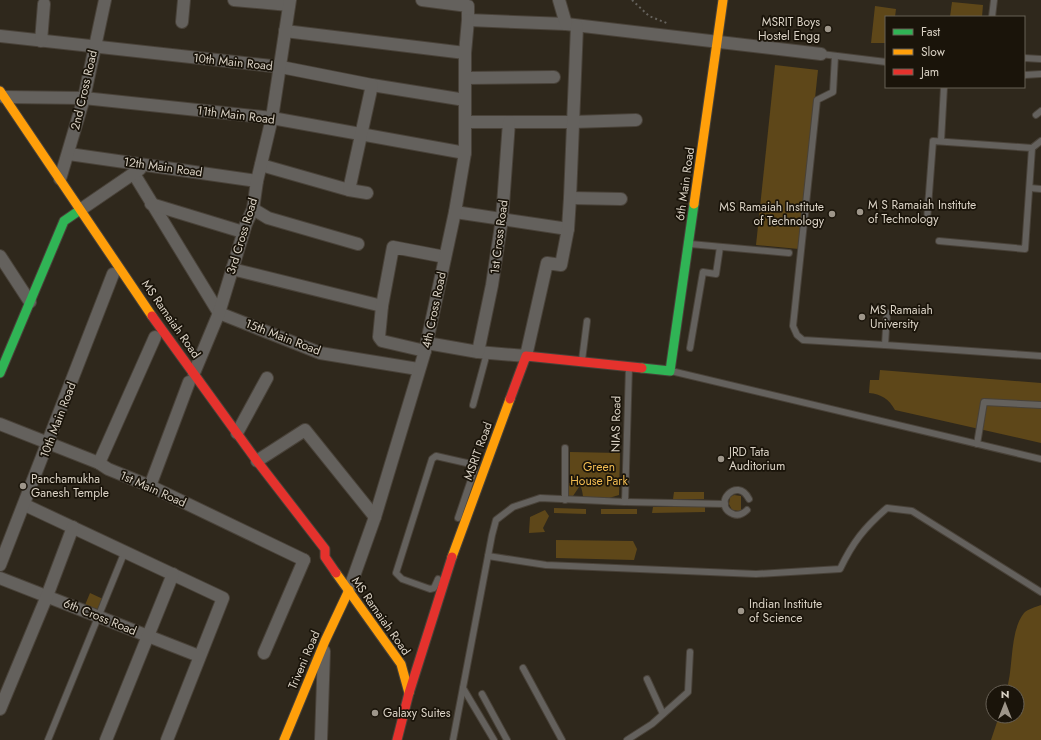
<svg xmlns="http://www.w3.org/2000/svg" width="1041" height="740" font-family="Jost,sans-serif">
  <rect width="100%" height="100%" fill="#2f281c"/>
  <g fill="#5e4719">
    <polygon points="952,2 983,5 982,17 950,17"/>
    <polygon points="875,6 896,9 895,17 886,17 886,43 871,43"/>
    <polygon points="775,65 818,70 799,249 756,245"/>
    <path d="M880,370L1041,383V443L895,410C889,399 881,394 869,393L870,380H879Z"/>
    <path d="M570,452L620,453L619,495L609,498L583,497C582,488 581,484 572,481L570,474Z"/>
    <polygon points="567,483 575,483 579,487 573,496 567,496"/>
    <polygon points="674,492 704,492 704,499 673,499"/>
    <polygon points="734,495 741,496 741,510 739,511 732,510 729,504 730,497"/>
    <polygon points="653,507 705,507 705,512 652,513"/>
    <polygon points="554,508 586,509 586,514 554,513"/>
    <rect x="601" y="509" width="36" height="5"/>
    <polygon points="545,510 549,516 543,528 545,532 529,533 530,517"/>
    <polygon points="556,540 633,541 637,549 634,560 556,558"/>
    <polygon points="90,593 103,599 99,610 85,605"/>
    <path d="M1041,605V740H991L999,716H1017V692H1006C1014,668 1009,632 1024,613C1028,609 1036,607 1041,605Z"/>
  </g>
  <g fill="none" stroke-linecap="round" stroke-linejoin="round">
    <defs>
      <g id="lane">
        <polyline points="992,17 994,0"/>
        <polyline points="821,54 886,62"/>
        <polyline points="835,56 833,92 817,100 793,326 797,335 803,340 885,345"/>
        <polyline points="1024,58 1041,59"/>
        <polyline points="1024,75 1041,74"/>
        <polyline points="1036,115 1041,111"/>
        <polyline points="941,141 944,87"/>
        <polyline points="1032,148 1041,141"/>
        <polyline points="1030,188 1041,189"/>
        <polyline points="927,220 933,141 1032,148 1025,249 939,241"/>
        <polyline points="690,244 789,253"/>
        <polyline points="887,313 885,345 1041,356"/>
        <polyline points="690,348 703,272 716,274 720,247"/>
        <polyline points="582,360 587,321"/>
        <polyline points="671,371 1041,459"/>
        <polyline points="473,405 487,353"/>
        <polyline points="977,444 984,402 1041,405"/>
        <polyline points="565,500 565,448"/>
        <polyline points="625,502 725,504"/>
        <path d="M747,510C743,514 738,516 733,514C711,505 737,475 749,499"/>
        <path d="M488,556L546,565L756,574L840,569C853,542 864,528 887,508L912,511L1041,592"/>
        <polyline points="438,579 434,588 430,589 402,579 396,573 432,459 436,456 471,464 475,468 458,518"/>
        <polyline points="523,668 562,740"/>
        <polyline points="647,679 663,714"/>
        <polyline points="463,688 494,740"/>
        <polyline points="482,694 507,740"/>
        <polyline points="48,740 125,551"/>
        <polyline points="453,740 492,535 496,520 513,507 540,498 625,502 629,367"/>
        <polyline points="627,740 652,724 688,692 690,652"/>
      </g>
      <g id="street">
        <polyline points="234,0 289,5"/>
        <polyline points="422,0 468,6 468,20 566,24 821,54"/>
        <polyline points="559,0 566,24"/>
        <polyline points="182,22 184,0"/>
        <polyline points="285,31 465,53"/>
        <polyline points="0,36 281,67 372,85 465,100"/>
        <polyline points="41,41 44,4"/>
        <polyline points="466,78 554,77"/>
        <polyline points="4,97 84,98 272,118 465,153"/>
        <polyline points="466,122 573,122 636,120"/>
        <polyline points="69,154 257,181"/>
        <polyline points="261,165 349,190 367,193"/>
        <polyline points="134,174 219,313"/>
        <polyline points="60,179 84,98 105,0"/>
        <polyline points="349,190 372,85"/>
        <polyline points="570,198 621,199"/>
        <polyline points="151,204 243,232"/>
        <polyline points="253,209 268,218 358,244"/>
        <polyline points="80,210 140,169"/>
        <polyline points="455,212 568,229"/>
        <polyline points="0,256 30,302"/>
        <polyline points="232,269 382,306"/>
        <polyline points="219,313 320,353 418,369"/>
        <polyline points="427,343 478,352 526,356 547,263 561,265 568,229 570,198 577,26"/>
        <polyline points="425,351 382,341 379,337 382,306 393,247 445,257"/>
        <polyline points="478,352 492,285 502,219 509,122"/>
        <polyline points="194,373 219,313 246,224 253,209 257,181 272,118 290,0"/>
        <polyline points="0,424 99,463 108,469 150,486 304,560"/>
        <polyline points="237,433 267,378"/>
        <polyline points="257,461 305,430 375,517"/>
        <polyline points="99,463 155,337"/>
        <polyline points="150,486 189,382"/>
        <polyline points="25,505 223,598 167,740"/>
        <polyline points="0,565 113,274"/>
        <polyline points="0,578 199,656"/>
        <polyline points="349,590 375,517 425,351 455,212 465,153 465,53 468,20"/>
        <polyline points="264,653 304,560"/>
        <polyline points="0,709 47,596 73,527"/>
        <polyline points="106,740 173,574"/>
        <polyline points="321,740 324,651"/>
      </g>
      <g id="fast">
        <polyline points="642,368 670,371 694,204"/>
        <polyline points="0,373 64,221 80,210"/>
      </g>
      <g id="slow">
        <polyline points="0,91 152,316"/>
        <polyline points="694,204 723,0"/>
        <polyline points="452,557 510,399"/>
        <polyline points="336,573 401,664 409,693"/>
        <polyline points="284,740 325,641 349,590"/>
      </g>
      <g id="jam">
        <polyline points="152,316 257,461 325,549 325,557 336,573"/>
        <polyline points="510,399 526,356 642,368"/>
        <polyline points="397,740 409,693 452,557"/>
      </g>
    </defs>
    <use href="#lane" stroke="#494239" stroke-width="8"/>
    <use href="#street" stroke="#494239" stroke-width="14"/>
    <use href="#fast" stroke="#494239" stroke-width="11"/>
    <use href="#slow" stroke="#494239" stroke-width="11"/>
    <use href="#jam" stroke="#494239" stroke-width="11"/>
    <polyline stroke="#65625c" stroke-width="2" stroke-dasharray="2 3" stroke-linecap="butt" points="632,0 649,16 669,24"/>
    <use href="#lane" stroke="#64615d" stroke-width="6"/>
    <use href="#street" stroke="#64615d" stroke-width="12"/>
    <use href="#fast" stroke="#30b455" stroke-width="9"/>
    <use href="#slow" stroke="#ff9f0a" stroke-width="9"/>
    <use href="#jam" stroke="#e5322d" stroke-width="9"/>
  </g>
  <g fill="#9e968a" stroke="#1a140a" stroke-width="1.5">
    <circle cx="828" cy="29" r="4"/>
    <circle cx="860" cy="212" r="4"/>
    <circle cx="832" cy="214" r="4"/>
    <circle cx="862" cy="317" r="4"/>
    <circle cx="721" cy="459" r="4"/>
    <circle cx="23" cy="486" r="4"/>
    <circle cx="741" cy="611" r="4"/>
    <circle cx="375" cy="713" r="4"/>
  </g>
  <g text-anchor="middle" stroke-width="3.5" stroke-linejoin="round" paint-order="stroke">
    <g font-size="12" fill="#dad2c5" stroke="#1a140a" text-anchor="start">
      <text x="820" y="26" text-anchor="end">MSRIT Boys<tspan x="820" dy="14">Hostel Engg</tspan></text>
      <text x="868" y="209">M S Ramaiah Institute<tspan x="868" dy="14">of Technology</tspan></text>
      <text x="824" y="211" text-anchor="end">MS Ramaiah Institute<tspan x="824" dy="14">of Technology</tspan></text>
      <text x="870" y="314">MS Ramaiah<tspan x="870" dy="14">University</tspan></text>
      <text x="729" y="456">JRD Tata<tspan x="729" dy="14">Auditorium</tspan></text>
      <text x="31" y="483">Panchamukha<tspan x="31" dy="14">Ganesh Temple</tspan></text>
      <text x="749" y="608">Indian Institute<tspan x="749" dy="14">of Science</tspan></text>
      <text x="383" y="717">Galaxy Suites</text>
    </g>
    <g font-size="12" fill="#dad2c5" stroke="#1a140a">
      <text transform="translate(233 62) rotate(6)" y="4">10th Main Road</text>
      <text transform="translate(84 90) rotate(-77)" y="4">2nd Cross Road</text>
      <text transform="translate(236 115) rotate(7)" y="4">11th Main Road</text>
      <text transform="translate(163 167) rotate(8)" y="4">12th Main Road</text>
      <text transform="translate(685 184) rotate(-82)" y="4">6th Main Road</text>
      <text transform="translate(242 236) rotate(-73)" y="4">3rd Cross Road</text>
      <text transform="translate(499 237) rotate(-83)" y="4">1st Cross Road</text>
      <text transform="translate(434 310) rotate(-78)" y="4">4th Cross Road</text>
      <text transform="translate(171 319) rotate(55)" y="4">MS Ramaiah Road</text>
      <text transform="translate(283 337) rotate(21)" y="4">15th Main Road</text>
      <text transform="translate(58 420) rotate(-69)" y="4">10th Main Road</text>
      <text transform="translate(616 424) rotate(-89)" y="4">NIAS Road</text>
      <text transform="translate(478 451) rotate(-70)" y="4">MSRIT Road</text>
      <text transform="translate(153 489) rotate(24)" y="4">1st Main Road</text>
      <text transform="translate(381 616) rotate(55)" y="4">MS Ramaiah Road</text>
      <text transform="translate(100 617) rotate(22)" y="4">6th Cross Road</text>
      <text transform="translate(304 660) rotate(-67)" y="4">Triveni Road</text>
    </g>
    <g font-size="12" fill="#f3bd52" stroke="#1a140a">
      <text x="599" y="471">Green<tspan x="599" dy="14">House Park</tspan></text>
    </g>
  </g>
  <rect x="885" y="16" width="140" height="72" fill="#1a140a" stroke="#676055"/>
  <rect x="893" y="29" width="20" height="6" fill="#30b455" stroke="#676055"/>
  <text x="921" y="36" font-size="12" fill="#dad2c5">Fast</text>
  <rect x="893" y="49" width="20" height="6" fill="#ff9f0a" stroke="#676055"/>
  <text x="921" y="56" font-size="12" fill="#dad2c5">Slow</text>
  <rect x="893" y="69" width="20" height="6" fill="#e5322d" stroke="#676055"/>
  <text x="921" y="76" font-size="12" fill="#dad2c5">Jam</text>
  <g transform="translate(1005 704)"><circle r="19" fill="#1a140a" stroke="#676055"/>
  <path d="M0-3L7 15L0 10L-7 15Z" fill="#9e968a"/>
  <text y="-6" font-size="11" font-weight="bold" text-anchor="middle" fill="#dad2c5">N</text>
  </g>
</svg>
